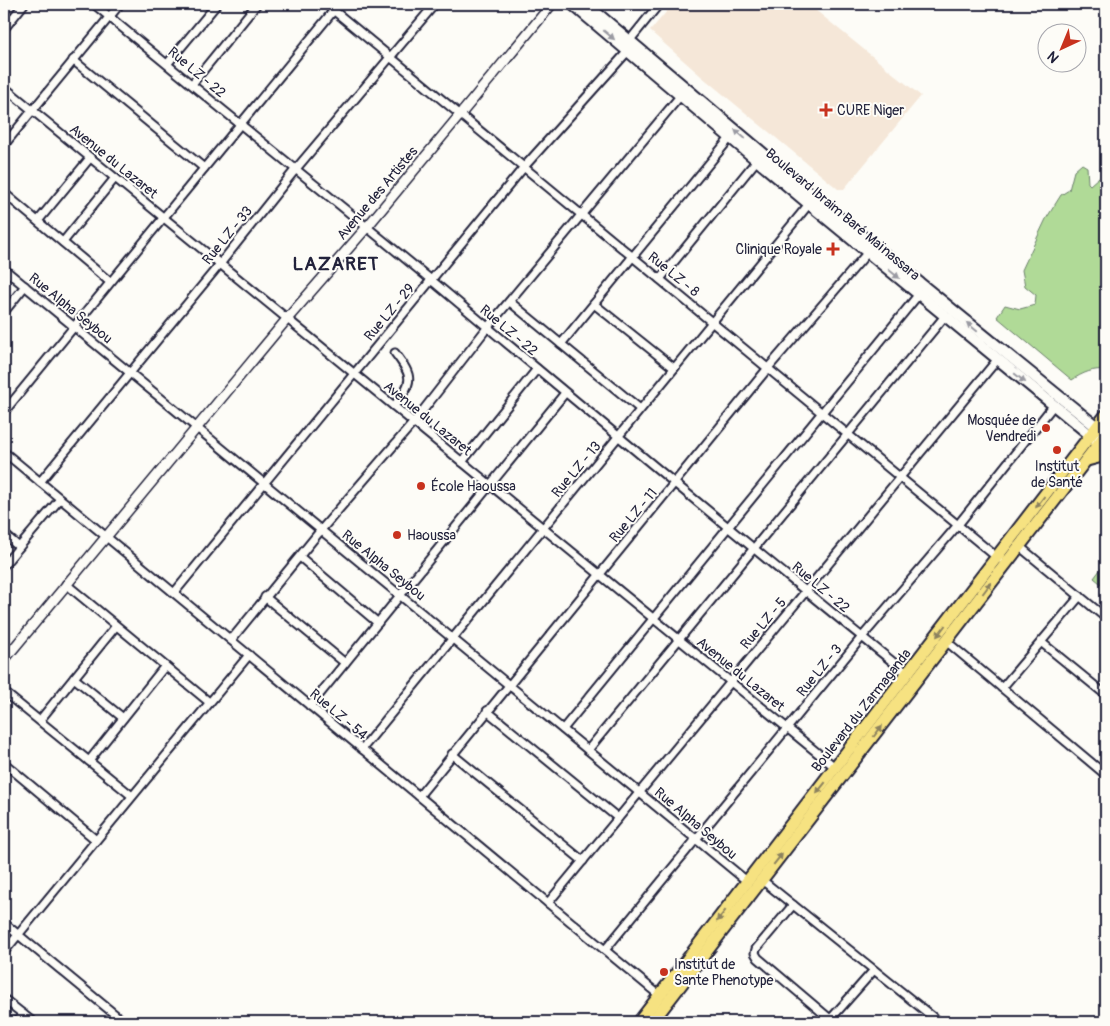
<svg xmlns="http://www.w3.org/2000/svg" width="1110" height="1026" font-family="Pangolin,sans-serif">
  <rect width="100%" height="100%" fill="#fdfcf7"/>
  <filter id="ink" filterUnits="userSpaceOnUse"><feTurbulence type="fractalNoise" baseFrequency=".02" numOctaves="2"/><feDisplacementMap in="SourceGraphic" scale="10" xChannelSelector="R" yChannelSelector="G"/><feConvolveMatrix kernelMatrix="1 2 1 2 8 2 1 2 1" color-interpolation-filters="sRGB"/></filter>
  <g filter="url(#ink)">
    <polygon fill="#f5e7d8" points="673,4 808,4 921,96 844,189 838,189 701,76 650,31"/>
    <g fill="#b0da97" stroke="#697e69">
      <path d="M1082,164L1087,167L1088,183L1090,185L1099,177L1106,178V370C1094,368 1082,373 1072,380L997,317L1005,305L1020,309L1035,305L1036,295L1025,286L1022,270L1028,257L1046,219L1061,195L1069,190L1074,171Z"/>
      <polygon points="1106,562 1106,588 1094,578"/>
    </g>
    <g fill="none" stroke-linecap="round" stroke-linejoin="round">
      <defs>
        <g id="minor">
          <path d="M94,4C205,97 319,187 430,279C589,412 747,545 908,674"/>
          <polyline points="326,4 999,559"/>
          <polyline points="4,29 24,4"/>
          <polyline points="630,40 659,4"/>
          <polyline points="73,60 204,168"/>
          <polyline points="168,63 217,4"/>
          <polyline points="192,84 257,4"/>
          <polyline points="4,87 836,768"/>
          <polyline points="4,145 120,4"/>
          <polyline points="4,193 110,282"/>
          <polyline points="38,221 90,158"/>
          <polyline points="63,242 115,178"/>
          <polyline points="4,269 748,882"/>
          <polyline points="660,279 757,160"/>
          <polyline points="510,302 640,409"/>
          <polyline points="594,304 674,368"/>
          <polyline points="4,312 25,286"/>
          <polyline points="561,344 730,138"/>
          <path d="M394,406C413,381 414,378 395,353"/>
          <polyline points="4,412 339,4"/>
          <polyline points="4,452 659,995"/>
          <polyline points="462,462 537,369"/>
          <polyline points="40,482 220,264 295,170 435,4"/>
          <polyline points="4,534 19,547"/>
          <polyline points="1019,546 1106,618"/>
          <polyline points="300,557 378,623"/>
          <polyline points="4,565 60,499"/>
          <polyline points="66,584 209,702"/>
          <polyline points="174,593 524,167 628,51"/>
          <polyline points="265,597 345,663"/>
          <polyline points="231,640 321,530 414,422 487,328 681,95"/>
          <polyline points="946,641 1106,775"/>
          <polyline points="1041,642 1106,695"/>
          <polyline points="74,678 123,718"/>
          <polyline points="1002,688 1080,596"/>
          <polyline points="4,692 132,796"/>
          <polyline points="310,706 565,393"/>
          <polyline points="487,711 618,818"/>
          <polyline points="40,720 116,626"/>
          <polyline points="563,729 919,294"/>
          <polyline points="362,749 809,204"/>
          <polyline points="588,750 945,316"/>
          <polyline points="452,754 583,861"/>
          <polyline points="89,761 165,666"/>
          <polyline points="4,763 96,840"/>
          <polyline points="419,796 768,368 868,252"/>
          <polyline points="762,880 939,1022"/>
          <polyline points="548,903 997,360"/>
          <polyline points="793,905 756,949 755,953 758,958 830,1019"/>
          <polyline points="4,923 124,1022"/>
          <polyline points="605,950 862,637 957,526 1053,406"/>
          <polyline points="4,952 249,655"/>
          <polyline points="4,999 33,1022"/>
          <polyline points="17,1022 23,1014"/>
          <polyline points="828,1022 874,970"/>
        </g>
        <polyline id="tertiary" points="4,660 287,319 367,227 552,4"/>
        <g id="secondary">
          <polyline points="572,4 809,204 1106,448"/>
          <polyline points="586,4 842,220 1103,432"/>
        </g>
        <g id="primary">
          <polyline points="1087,460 1106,455"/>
          <polyline points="639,1022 1106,415"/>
          <polyline points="652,1022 1106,434"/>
        </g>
      </defs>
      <use href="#minor" stroke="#22223b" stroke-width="11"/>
      <use href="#tertiary" stroke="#22223b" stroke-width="12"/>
      <use href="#secondary" stroke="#22223b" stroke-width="14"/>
      <use href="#primary" stroke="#22223b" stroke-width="15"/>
      <use href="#minor" stroke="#fdfcf7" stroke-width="7"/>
      <use href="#tertiary" stroke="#fdfcf7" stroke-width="9"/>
      <use href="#secondary" stroke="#fdfcf7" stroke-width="10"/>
      <use href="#primary" stroke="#f6e281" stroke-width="11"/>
    </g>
    <defs><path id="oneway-solid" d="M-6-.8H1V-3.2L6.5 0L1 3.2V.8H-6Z" transform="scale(1.25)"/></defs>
    <g fill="#9a9aa2">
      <use href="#oneway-solid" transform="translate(609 35) rotate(40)"/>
      <use href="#oneway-solid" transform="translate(740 134) rotate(-139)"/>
      <use href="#oneway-solid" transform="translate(894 274) rotate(39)"/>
      <use href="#oneway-solid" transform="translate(972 327) rotate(-140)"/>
      <use href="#oneway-solid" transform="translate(1020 378) rotate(39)"/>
    </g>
    <g fill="#8c825e">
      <use href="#oneway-solid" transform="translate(1040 502) rotate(127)"/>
      <use href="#oneway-solid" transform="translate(987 588) rotate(-53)"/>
      <use href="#oneway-solid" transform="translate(941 631) rotate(127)"/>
      <use href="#oneway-solid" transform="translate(878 731) rotate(-53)"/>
      <use href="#oneway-solid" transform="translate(821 788) rotate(128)"/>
      <use href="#oneway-solid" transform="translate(778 859) rotate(-52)"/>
      <use href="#oneway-solid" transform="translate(721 916) rotate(128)"/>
    </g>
  </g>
  <g fill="#c8321e" stroke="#fdfcf7" stroke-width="2">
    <path d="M823.5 102.5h5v5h5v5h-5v5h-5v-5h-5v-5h5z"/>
    <path d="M830.5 241.5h5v5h5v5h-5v5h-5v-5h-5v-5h5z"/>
    <circle cx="1046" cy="428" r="5"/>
    <circle cx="1057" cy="450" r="5"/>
    <circle cx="421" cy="486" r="5"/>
    <circle cx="397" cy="535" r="5"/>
    <circle cx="664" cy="972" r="5"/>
  </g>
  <g text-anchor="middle" stroke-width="4" stroke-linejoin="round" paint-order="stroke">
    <g font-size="14" fill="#22223b" stroke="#fdfcf7">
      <text transform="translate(197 72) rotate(40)" y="5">Rue LZ - 22</text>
      <text transform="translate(114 161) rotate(39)" y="5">Avenue du Lazaret</text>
      <text transform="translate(377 193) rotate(-50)" y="5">Avenue des Artistes</text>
      <text transform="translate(843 214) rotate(40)" y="5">Boulevard Ibraim Baré Maïnassara</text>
      <text transform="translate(227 235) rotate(-51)" y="5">Rue LZ - 33</text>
      <text transform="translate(674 274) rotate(39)" y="5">Rue LZ - 8</text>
      <text transform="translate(71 308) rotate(39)" y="5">Rue Alpha Seybou</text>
      <text transform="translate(389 312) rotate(-50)" y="5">Rue LZ - 29</text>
      <text transform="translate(509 330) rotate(40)" y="5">Rue LZ - 22</text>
      <text transform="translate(428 418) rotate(39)" y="5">Avenue du Lazaret</text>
      <text transform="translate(576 469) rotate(-50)" y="5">Rue LZ - 13</text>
      <text transform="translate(633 515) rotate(-50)" y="5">Rue LZ - 11</text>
      <text transform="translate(384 565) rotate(39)" y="5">Rue Alpha Seybou</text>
      <text transform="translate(821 587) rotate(40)" y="5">Rue LZ - 22</text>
      <text transform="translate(763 623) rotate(-50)" y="5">Rue LZ - 5</text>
      <text transform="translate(819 670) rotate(-51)" y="5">Rue LZ - 3</text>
      <text transform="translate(741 674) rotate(39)" y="5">Avenue du Lazaret</text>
      <text transform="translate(861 710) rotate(-52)" y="5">Boulevard du Zarmaganda</text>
      <text transform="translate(339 714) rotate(40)" y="5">Rue LZ - 54</text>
      <text transform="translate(696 823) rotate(40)" y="5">Rue Alpha Seybou</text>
    </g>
    <g font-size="14" fill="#22223b" stroke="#fdfcf7" text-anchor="start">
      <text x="837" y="115">CURE Niger</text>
      <text x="822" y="254" text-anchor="end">Clinique Royale</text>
      <text x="1036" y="425" text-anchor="end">Mosquée de<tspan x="1036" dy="16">Vendredi</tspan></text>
      <text x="1057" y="471" text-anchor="middle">Institut<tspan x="1057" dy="16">de Santé</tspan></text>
      <text x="431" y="491">École Haoussa</text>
      <text x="407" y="540">Haoussa</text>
      <text x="674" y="969">Institut de<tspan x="674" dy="16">Sante Phenotype</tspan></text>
    </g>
    <g font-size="19" font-weight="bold" letter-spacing="1" fill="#22223b" stroke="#fdfcf7">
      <text x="336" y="270">LAZARET</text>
    </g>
  </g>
  <rect width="1110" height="1026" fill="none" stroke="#fdfcf7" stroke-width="20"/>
  <rect x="10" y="10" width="1090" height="1006" fill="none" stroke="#22223b" stroke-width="2" filter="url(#ink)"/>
  <g transform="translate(1062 48) rotate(224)"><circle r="24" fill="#fdfcf7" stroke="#a5a5ac"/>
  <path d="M0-4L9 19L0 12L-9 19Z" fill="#c8321e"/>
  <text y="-8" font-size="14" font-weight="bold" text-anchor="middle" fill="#22223b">N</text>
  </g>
</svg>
